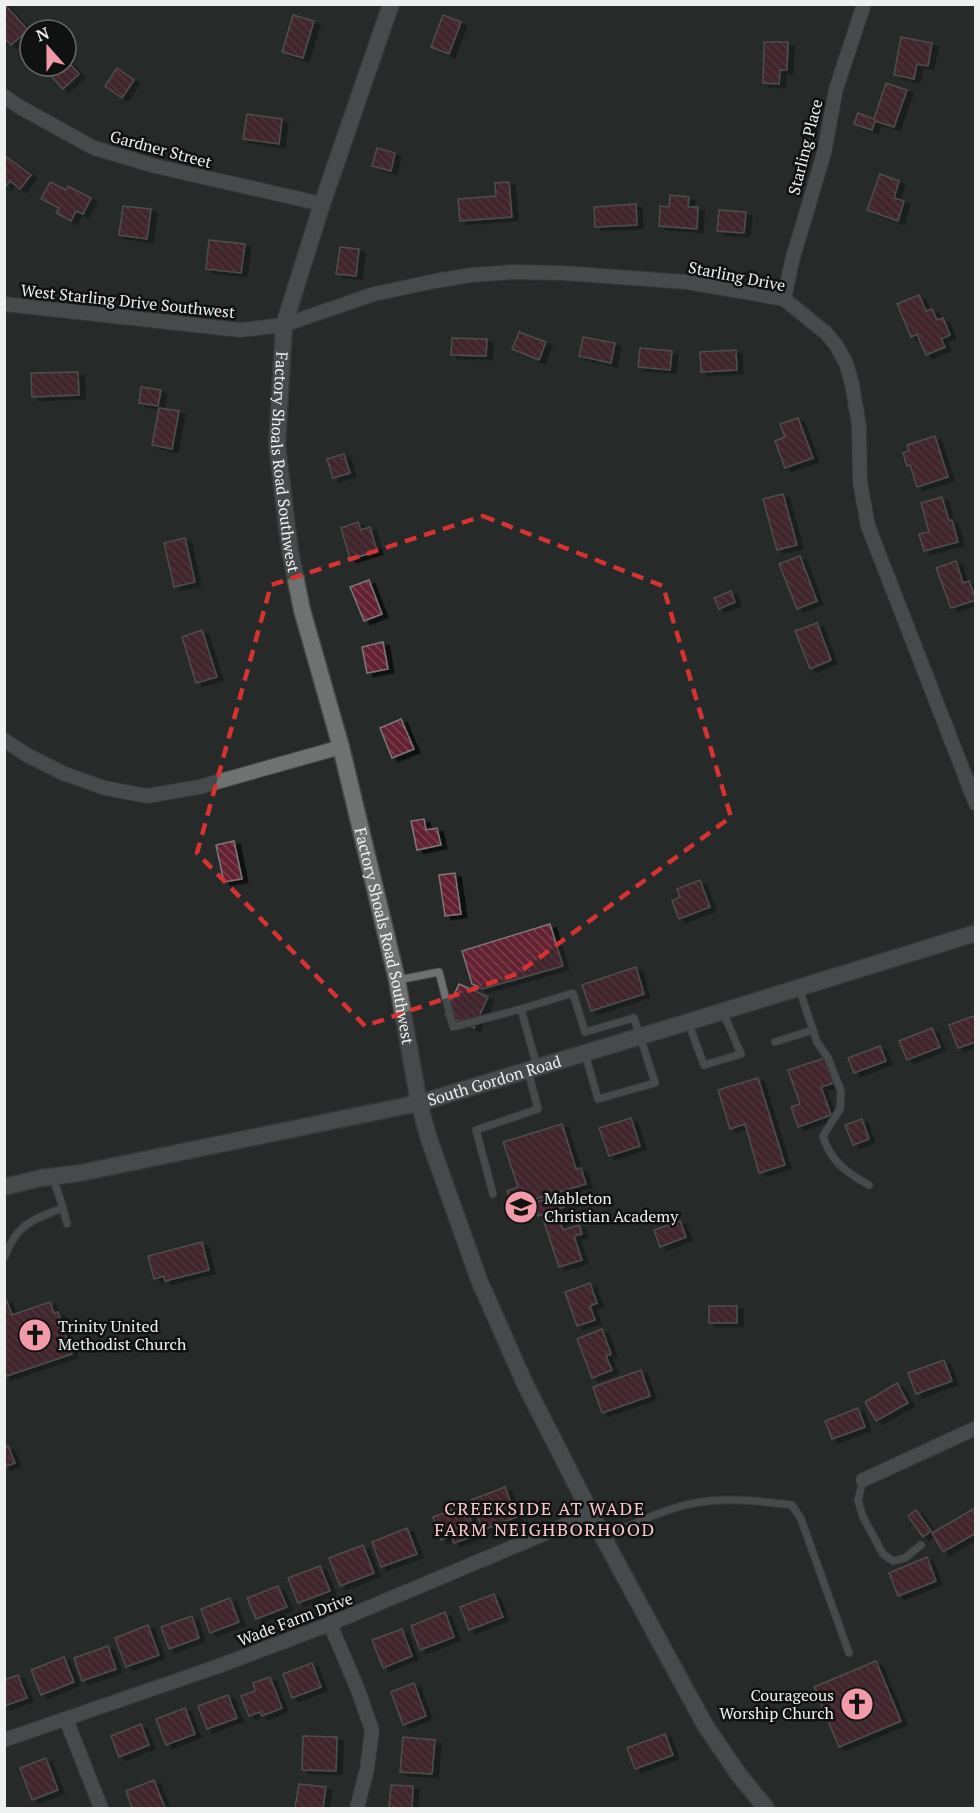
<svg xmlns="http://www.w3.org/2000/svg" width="980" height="1813" font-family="'PT Serif',serif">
  <defs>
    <pattern id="building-back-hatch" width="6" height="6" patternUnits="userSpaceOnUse" patternTransform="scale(1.5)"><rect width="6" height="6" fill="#642130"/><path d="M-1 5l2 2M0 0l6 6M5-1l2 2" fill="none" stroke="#7a424e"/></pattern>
    <filter id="shadow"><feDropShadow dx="6" dy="3.5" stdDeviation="0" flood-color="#0009"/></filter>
  </defs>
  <rect width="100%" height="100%" fill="#262a29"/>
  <g fill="url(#building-back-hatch)" stroke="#7c7879" stroke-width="1.5" filter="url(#shadow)">
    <polygon points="4,4 28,30 11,45 4,37"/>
    <polygon points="293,15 314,21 303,58 282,52"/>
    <polygon points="443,15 461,22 449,54 431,47"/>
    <polygon points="901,37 932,43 928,66 917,64 914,79 894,75"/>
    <polygon points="764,42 788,42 787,70 780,70 779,84 763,83"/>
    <polygon points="66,60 79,74 63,89 42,66 66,66"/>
    <polygon points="117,68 134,80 122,98 105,86"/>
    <polygon points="886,83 907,90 894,127 875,121 872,130 854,124 858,113 874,119"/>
    <polygon points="247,114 282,119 279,144 243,139"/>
    <polygon points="377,148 395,153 391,171 372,166"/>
    <polygon points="4,155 31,175 20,189 10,181 4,188"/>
    <polygon points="880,174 899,181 894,198 904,201 898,221 867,210"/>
    <polygon points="50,182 66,190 68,186 91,198 83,214 76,211 71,221 56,213 59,208 41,199"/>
    <polygon points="509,182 512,217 460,221 458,199 496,196 495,183"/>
    <polygon points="670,195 689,197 688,207 698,207 697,229 659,226 660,206 669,207"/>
    <polygon points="636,204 637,225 595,227 594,207"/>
    <polygon points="123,206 151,209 147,239 119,235"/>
    <polygon points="719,210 746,212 744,233 717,231"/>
    <polygon points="209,240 245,244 241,273 206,269"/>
    <polygon points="340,247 359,249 356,276 336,274"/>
    <polygon points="919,295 926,311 932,309 937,320 943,318 950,335 941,339 945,347 926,355 917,334 911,337 897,304"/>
    <polygon points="519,332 546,342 539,360 512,349"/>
    <polygon points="583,337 615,343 611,363 579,356"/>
    <polygon points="452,338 487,339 486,356 451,355"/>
    <polygon points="640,348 672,351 670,370 638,367"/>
    <polygon points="736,350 737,370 701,372 700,352"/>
    <polygon points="78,372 79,395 32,397 31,373"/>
    <polygon points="141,387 161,390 158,406 139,403"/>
    <polygon points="159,408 179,411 172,449 152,445"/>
    <polygon points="798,418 813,458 785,468 775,441 785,437 780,424"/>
    <polygon points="935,436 948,477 917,487 910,465 907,466 903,453 909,451 907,445"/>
    <polygon points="344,454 350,473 333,478 327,459"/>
    <polygon points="783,494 797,545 777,550 763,499"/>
    <polygon points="942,497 949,521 952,520 958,542 924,551 919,534 929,532 921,503"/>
    <polygon points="358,522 361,530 370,527 377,551 350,559 341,528"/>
    <polygon points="185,538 195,582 174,587 164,543"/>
    <polygon points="800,556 817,601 797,609 779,564"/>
    <polygon points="956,561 963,583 969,581 976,600 951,608 936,568"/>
    <polygon points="369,580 382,614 364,621 350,587"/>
    <polygon points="731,591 735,602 719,609 714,598"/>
    <polygon points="817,623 831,660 810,669 795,631"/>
    <polygon points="202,630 217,677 196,683 182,637"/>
    <polygon points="383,642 388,669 367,673 362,647"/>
    <polygon points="401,719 414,749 392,758 380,728"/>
    <polygon points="424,819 426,830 437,828 441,845 417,850 411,821"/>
    <polygon points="234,841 242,879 224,882 216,845"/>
    <polygon points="455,873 461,914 445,916 439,875"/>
    <polygon points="700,880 710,907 679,919 672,901 680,897 677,889"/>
    <polygon points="550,924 563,966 482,989 472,984 462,951"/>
    <polygon points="636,967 644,994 591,1011 582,985"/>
    <polygon points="459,984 488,997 474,1028 445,1015"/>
    <polygon points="976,1015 976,1042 958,1048 949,1025"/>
    <polygon points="932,1028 940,1047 907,1060 899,1041"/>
    <polygon points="880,1046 886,1061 854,1073 848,1058"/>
    <polygon points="825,1058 834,1083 821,1087 831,1115 798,1127 791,1107 800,1104 788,1070"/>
    <polygon points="758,1078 785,1165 759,1173 745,1124 730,1129 718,1090"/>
    <polygon points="631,1118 640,1146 609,1156 599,1128"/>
    <polygon points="862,1119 869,1139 853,1145 845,1125"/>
    <polygon points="562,1124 576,1169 581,1168 586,1184 512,1206 507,1191 518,1187 503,1142"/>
    <polygon points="559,1195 564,1207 538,1216 534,1203"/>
    <polygon points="558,1215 563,1230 579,1225 582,1234 574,1236 582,1260 559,1267 543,1219"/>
    <polygon points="680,1221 686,1237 660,1247 654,1230"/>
    <polygon points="202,1242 209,1270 165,1281 164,1276 154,1279 148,1256"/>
    <polygon points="590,1283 597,1303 590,1306 595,1320 577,1326 565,1292"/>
    <polygon points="6,1299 12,1315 50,1302 54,1313 58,1312 72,1354 4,1377 4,1300"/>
    <rect x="709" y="1306" width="28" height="17"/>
    <polygon points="602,1329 611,1354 606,1356 612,1370 592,1378 577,1339"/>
    <polygon points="944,1360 952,1381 916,1394 908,1373"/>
    <polygon points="641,1370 650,1396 602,1413 593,1387"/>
    <polygon points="897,1383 908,1403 876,1421 865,1402"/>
    <polygon points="858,1408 865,1427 832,1439 825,1421"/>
    <polygon points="8,1446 15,1463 4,1467 4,1447"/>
    <polygon points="505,1487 516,1517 483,1530 471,1500"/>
    <polygon points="465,1505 476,1535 454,1543 451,1536 441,1540 433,1517"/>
    <polygon points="975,1508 976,1533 943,1552 932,1533"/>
    <polygon points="916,1510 931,1531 923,1537 908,1516"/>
    <polygon points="407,1528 417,1554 381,1567 372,1542"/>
    <polygon points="363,1545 374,1573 340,1586 329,1558"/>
    <polygon points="927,1557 936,1581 898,1596 889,1573"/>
    <polygon points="320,1566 330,1591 298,1603 288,1578"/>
    <polygon points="278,1586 287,1607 256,1619 247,1598"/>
    <polygon points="494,1594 503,1617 469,1630 460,1607"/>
    <polygon points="230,1598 239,1622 210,1633 201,1609"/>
    <polygon points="445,1612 454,1637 420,1650 411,1626"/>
    <polygon points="192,1616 199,1638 169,1649 161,1627"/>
    <polygon points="148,1625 159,1655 126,1667 115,1638"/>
    <polygon points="402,1629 412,1656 383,1668 372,1640"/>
    <polygon points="108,1646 116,1669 82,1681 74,1658"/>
    <polygon points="64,1657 74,1682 41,1695 31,1670"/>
    <polygon points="876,1661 901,1721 839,1747 814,1687"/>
    <polygon points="312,1663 321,1687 292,1698 283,1674"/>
    <polygon points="18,1675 27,1698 4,1706 4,1680"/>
    <polygon points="270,1677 282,1708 262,1716 260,1712 249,1716 241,1696 255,1691 253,1683"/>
    <polygon points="414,1683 426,1716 403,1725 391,1692"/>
    <polygon points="228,1695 237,1718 207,1729 198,1706"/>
    <polygon points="185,1708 195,1734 166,1745 156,1719"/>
    <polygon points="141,1724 149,1745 119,1757 111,1736"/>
    <polygon points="665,1734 673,1755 635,1769 627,1748"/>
    <polygon points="303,1736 337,1737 336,1771 302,1770"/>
    <polygon points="403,1737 435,1740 432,1774 400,1772"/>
    <polygon points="46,1758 58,1790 32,1800 20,1768"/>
    <polygon points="154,1780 165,1808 132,1808 126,1791"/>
    <polygon points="299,1784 326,1787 323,1808 295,1808"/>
    <polygon points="391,1785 413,1786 412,1808 389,1808"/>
  </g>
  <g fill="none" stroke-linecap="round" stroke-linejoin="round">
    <defs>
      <g id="service">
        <polyline points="398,980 439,972 453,1027 521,1009"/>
        <path d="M799,988L817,1042L828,1058L841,1091L840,1109L823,1136C830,1161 847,1173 869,1185"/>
        <polyline points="688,1022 704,1065 741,1054 723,1012"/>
        <polyline points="775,1042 813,1030"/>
        <polyline points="537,1067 521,1009 573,993 585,1032 634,1018 655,1083 598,1099 585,1054"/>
        <polyline points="53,1177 63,1208"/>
        <polyline points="493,1194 476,1130 538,1109 528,1071"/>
        <path d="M4,1258C17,1224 31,1220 63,1208L67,1224"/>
        <polyline points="863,1480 858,1500 863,1517 883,1554 893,1561 905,1558 921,1545"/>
        <path d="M603,1537C633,1525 663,1509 694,1503C726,1497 760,1501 792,1505L801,1519L849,1653"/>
      </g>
      <g id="minor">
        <polyline points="4,96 18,106 94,148 155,166 322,204"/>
        <polyline points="784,299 792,261 824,153 836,89 864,4"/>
        <polyline points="4,304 240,330 284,325 374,294 435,281 471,275 512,272 563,273 687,282 784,299 826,333 836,345 846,363 852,384 859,426 860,482 868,526 976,804"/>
        <polyline points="4,740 27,755 65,774 105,788 147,796 199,787 341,747"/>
        <polyline points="863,1480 976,1428"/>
        <polyline points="330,1624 358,1690 372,1730 367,1769 357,1808"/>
        <polyline points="66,1719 101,1808"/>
        <polyline points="4,1740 216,1667 330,1624 591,1514"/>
      </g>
      <g id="tertiary">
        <path id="s1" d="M391,4L322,204L284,325L277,445L290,551L302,610L341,747L397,980L419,1103L429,1139L479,1280L525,1384L603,1537L675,1670L705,1725L739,1775L766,1808"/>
        <path id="s2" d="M4,1187L41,1178L80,1173L419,1103L688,1022L976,933"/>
      </g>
    </defs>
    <use href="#service" stroke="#454847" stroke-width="9"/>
    <use href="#minor" stroke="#454847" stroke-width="16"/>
    <use href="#tertiary" stroke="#454847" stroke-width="19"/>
    <use href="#service" stroke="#6e7271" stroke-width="7"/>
    <use href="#minor" stroke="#6e7271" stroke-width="14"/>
    <use href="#tertiary" stroke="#6e7271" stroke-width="16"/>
  </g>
  <path d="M0 0H980V1813H0ZM483,516L663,586L731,817L517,974L365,1026L197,853L271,585Z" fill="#262a29" fill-opacity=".55" fill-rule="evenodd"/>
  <path fill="none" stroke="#d73232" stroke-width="4.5" stroke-dasharray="12 8" stroke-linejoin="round" d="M483,516L663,586L731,817L517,974L365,1026L197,853L271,585Z"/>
  <defs>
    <symbol id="school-disc" viewBox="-11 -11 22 22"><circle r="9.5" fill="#f39aa8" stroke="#101211"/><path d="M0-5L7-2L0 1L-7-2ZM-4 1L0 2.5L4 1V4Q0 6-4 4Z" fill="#111"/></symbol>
    <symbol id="church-disc" viewBox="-11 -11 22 22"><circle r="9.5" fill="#f39aa8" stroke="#101211"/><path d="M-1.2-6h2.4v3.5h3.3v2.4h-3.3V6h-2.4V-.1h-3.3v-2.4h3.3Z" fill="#111"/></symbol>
  </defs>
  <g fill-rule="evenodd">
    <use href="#school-disc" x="502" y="1188" width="38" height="38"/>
    <use href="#church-disc" x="16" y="1316" width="38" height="38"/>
    <use href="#church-disc" x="838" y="1685" width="38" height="38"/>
  </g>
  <g text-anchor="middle" stroke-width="5" stroke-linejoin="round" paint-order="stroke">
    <g font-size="16" fill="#eff1f1" stroke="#101211">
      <text transform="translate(805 147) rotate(-76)" y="6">Starling Place</text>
      <text transform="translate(161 149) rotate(15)" y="6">Gardner Street</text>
      <text transform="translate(737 276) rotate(11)" y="6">Starling Drive</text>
      <text transform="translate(128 301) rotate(6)" y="6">West Starling Drive Southwest</text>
      <text dy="6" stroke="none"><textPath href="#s1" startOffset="476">Factory Shoals Road Southwest</textPath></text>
      <text dy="6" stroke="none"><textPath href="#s1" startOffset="962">Factory Shoals Road Southwest</textPath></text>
      <text dy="6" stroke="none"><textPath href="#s2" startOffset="502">South Gordon Road</textPath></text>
      <text transform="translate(295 1619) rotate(-21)" y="6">Wade Farm Drive</text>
    </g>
    <g font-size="16" fill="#eff1f1" stroke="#101211" text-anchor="start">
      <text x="544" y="1204">Mableton<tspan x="544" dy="18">Christian Academy</tspan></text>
      <text x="58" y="1332">Trinity United<tspan x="58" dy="18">Methodist Church</tspan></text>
      <text x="834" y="1701" text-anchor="end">Courageous<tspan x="834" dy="18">Worship Church</tspan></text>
    </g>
    <g font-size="18" letter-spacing="1.5" fill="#fbc7ce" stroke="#101211">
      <text x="545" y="1515">CREEKSIDE AT WADE<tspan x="545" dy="21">FARM NEIGHBORHOOD</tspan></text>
    </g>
  </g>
  <rect width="980" height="1813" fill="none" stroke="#eff1f1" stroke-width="12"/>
  <g transform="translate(48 48) rotate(339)"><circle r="28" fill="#101211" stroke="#696b6b" stroke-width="1.5"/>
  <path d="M0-4.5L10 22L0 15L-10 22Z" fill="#f39aa8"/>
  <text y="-9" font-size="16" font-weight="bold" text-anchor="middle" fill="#eff1f1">N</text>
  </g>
</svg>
